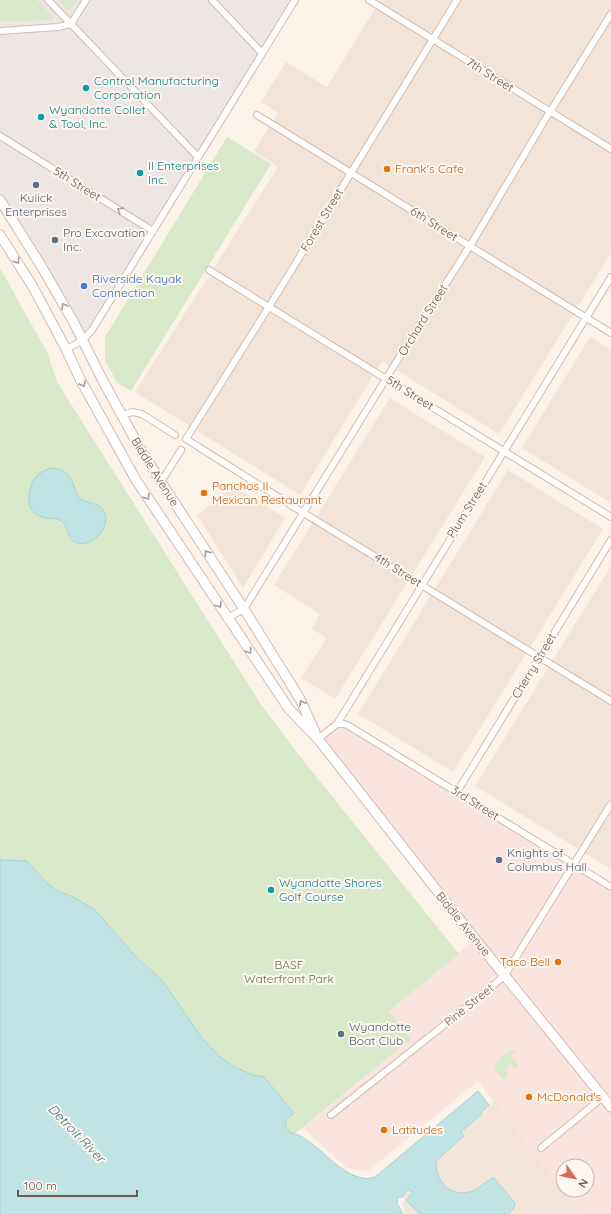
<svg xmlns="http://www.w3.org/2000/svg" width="611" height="1214" font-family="Quicksand,sans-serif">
  <rect width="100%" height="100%" fill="#fbf3ea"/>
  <g fill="#f2e4d9">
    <polygon points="380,0 611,0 611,253 499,434 382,361 300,495 135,392 278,167 254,151 278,113 261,102 286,62 327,87"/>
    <polygon points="590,337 611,350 611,503 522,448"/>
    <polygon points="390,398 485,457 335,699 301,678 327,638 312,629 320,614 274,585"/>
    <polygon points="508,470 603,529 453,772 358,714"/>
    <polygon points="234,486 285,518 243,588 197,515"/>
    <polygon points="611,566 611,869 475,786"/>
    <polygon points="494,1101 531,1150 585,1214 406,1214 403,1205 405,1194 437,1161 465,1136 462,1132 482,1115 482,1113"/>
  </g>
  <polygon fill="#fae4df" points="344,724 611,887 611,1214 585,1214 564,1190 587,1190 587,1166 563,1166 563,1188 531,1150 478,1081 367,1172 347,1168 303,1128 411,1039 389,1011 475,939 318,739 333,728"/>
  <polygon fill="#ede6e3" points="0,0 295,0 153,231 82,341 0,200"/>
  <g fill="#d9e8c9">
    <polygon points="0,0 37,0 54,18 53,20 0,22"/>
    <polygon points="59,0 77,0 70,10 69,10"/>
    <polygon points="227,137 271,164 131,391 117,383 105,360 105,337"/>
    <polygon points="0,268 48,354 57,382 260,703 298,754 459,954 389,1011 411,1039 296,1133 290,1133 286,1127 285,1120 294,1112 264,1077 253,1075 232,1066 219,1056 201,1037 162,980 71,896 57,891 47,883 28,861 0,860"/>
    <path d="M510,1051L516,1052L511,1056L519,1066L515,1069L511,1064L504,1070L508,1075L503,1079C500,1076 496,1072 495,1068C493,1061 505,1053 510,1051Z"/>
  </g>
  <g fill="#c0e3e4" stroke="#a7d3d4">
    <path d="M53,468C74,471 71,485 80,499C87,503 100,503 104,511C112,526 93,547 78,543C64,539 70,525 60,520C54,517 47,519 42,517C29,514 27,500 30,489C32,478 41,470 53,468Z"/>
    <path d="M0,860L27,861L47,883L57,891L71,896L94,909L137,958L162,980L201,1037L219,1056L232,1066L253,1075L264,1077L294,1113L285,1120L286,1127L290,1133C312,1134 337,1175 363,1178C366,1179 371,1178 375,1177L478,1091L489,1105L481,1113L482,1114L461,1132L464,1136L436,1161C435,1184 454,1200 475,1190C482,1187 487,1179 494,1178L515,1203L514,1208L507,1214H420L406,1200L413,1192L409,1190L406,1191L403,1197H398L397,1203L403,1214H0Z"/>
  </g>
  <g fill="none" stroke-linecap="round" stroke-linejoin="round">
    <defs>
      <g id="street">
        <polyline points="48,0 198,157"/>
        <polyline points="212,0 262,53"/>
        <polyline points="369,0 611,149"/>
        <polyline points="457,0 275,297 186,439 294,507 611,701"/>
        <polyline points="0,31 58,27 71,24 86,0"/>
        <polyline points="257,115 611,333"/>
        <polyline points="0,136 153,231"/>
        <polyline points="209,270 611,517"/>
        <polyline points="66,349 82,341 92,330 295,0"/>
        <polyline points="122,415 133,412 142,414 175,435"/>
        <polyline points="161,482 181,450"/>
        <polyline points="227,618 244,609 392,369 476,236 543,123 611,14"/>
        <polyline points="337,724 344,724 349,726 611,887"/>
        <polyline points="318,739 337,724 611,277"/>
        <polyline points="457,792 611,540"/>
        <polyline points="331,1115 488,990 505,975 611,804"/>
        <polyline points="541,1148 603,1097"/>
      </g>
      <g id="secondary">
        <polyline points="0,200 40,264 73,321 103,381 137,443 161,482 244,609 300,699 315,732"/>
        <polyline points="0,235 33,287 66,349 80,379 136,480 289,709 318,739 475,939 611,1107"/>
      </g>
    </defs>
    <use href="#street" stroke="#cfbcb3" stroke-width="8"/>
    <use href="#secondary" stroke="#d1bbb1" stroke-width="11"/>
    <use href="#street" stroke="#fff" stroke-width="6"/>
    <use href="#secondary" stroke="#fff" stroke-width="9"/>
  </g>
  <defs><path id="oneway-chevron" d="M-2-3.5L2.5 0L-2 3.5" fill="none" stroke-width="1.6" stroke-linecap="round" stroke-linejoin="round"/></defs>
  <g stroke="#ac9b95">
    <use href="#oneway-chevron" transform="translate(120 210) rotate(-148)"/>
    <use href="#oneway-chevron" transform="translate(17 261) rotate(57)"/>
    <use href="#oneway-chevron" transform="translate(64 306) rotate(-121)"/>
    <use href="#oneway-chevron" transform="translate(83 384) rotate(61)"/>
    <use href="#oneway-chevron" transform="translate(147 497) rotate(57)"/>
    <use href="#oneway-chevron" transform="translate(207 553) rotate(-123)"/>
    <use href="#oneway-chevron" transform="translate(219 605) rotate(57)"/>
    <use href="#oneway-chevron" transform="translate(249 651) rotate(56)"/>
    <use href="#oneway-chevron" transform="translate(302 703) rotate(-116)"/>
  </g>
  <g fill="#0f9aa8" stroke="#fef7f1" stroke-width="1.5">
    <circle cx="86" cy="88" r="4"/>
    <circle cx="41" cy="117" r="4"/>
    <circle cx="140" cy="173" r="4"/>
    <circle cx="271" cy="890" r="4"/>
  </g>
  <g fill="#e8710a" stroke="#fef7f1" stroke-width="1.5">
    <circle cx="387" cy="169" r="4"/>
    <circle cx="204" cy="493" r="4"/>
    <circle cx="558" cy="962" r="4"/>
    <circle cx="529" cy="1097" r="4"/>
    <circle cx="384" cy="1130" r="4"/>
  </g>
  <g fill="#5c6f8a" stroke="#fef7f1" stroke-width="1.5">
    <circle cx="36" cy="185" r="4"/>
    <circle cx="55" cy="240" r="4"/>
    <circle cx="499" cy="860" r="4"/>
    <circle cx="341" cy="1034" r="4"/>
  </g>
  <circle fill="#3f7fe0" stroke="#fef7f1" stroke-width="1.5" cx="84" cy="286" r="4"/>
  <g text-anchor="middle" stroke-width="4" stroke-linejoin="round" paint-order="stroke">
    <g font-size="12" fill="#74584f" stroke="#fef7f1">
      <text transform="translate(490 75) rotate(32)" y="4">7th Street</text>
      <text transform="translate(77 184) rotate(32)" y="4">5th Street</text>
      <text transform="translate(322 220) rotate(-59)" y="4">Forest Street</text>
      <text transform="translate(434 224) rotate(32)" y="4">6th Street</text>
      <text transform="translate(423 320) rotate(-58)" y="4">Orchard Street</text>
      <text transform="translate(410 393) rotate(32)" y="4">5th Street</text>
      <text transform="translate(155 472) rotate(58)" y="4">Biddle Avenue</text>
      <text transform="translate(467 510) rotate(-58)" y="4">Plum Street</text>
      <text transform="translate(398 570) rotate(32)" y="4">4th Street</text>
      <text transform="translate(534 666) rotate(-59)" y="4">Cherry Street</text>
      <text transform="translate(475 803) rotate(32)" y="4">3rd Street</text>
      <text transform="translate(463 924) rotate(51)" y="4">Biddle Avenue</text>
      <text transform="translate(469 1005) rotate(-39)" y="4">Pine Street</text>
    </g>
    <g font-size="12" fill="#0d838f" stroke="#fef7f1" text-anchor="start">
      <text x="94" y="85">Control Manufacturing<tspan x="94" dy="14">Corporation</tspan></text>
      <text x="49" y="114">Wyandotte Collet<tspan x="49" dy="14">&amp; Tool, Inc.</tspan></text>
      <text x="148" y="170">II Enterprises<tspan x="148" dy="14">Inc.</tspan></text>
      <text x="279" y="887">Wyandotte Shores<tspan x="279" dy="14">Golf Course</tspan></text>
    </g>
    <g font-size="12" fill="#c56008" stroke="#fef7f1" text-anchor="start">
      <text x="395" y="173">Frank's Cafe</text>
      <text x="212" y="490">Panchos II<tspan x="212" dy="14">Mexican Restaurant</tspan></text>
      <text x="550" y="966" text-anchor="end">Taco Bell</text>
      <text x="537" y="1101">McDonald's</text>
      <text x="392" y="1134">Latitudes</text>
    </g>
    <g font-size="12" fill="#4e5e75" stroke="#fef7f1" text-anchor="start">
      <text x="36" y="202" text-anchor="middle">Kulick<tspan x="36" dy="14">Enterprises</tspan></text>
      <text x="63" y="237">Pro Excavation<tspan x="63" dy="14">Inc.</tspan></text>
      <text x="507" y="857">Knights of<tspan x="507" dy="14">Columbus Hall</tspan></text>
      <text x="349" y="1031">Wyandotte<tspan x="349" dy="14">Boat Club</tspan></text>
    </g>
    <g font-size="12" fill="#366cbe" stroke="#fef7f1" text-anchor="start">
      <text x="92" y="283">Riverside Kayak<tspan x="92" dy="14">Connection</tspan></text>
    </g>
    <g font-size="12" fill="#5c7848" stroke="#fef7f1">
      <text x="289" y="969">BASF<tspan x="289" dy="14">Waterfront Park</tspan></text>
    </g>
    <g font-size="13" font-style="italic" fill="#447578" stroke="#fef7f1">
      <text transform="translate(77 1133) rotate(46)" y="5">Detroit River</text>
    </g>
  </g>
  <g transform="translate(575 1178) rotate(123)"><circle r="19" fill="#fef7f1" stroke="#c7b7b0"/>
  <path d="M0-3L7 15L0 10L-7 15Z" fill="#da685a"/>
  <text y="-6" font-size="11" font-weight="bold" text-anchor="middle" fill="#74584f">N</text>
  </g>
  <path d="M18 1190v6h119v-6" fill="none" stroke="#74584f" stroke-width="2"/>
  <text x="24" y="1190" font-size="12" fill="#74584f" stroke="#fef7f1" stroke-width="3" paint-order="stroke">100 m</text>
</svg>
